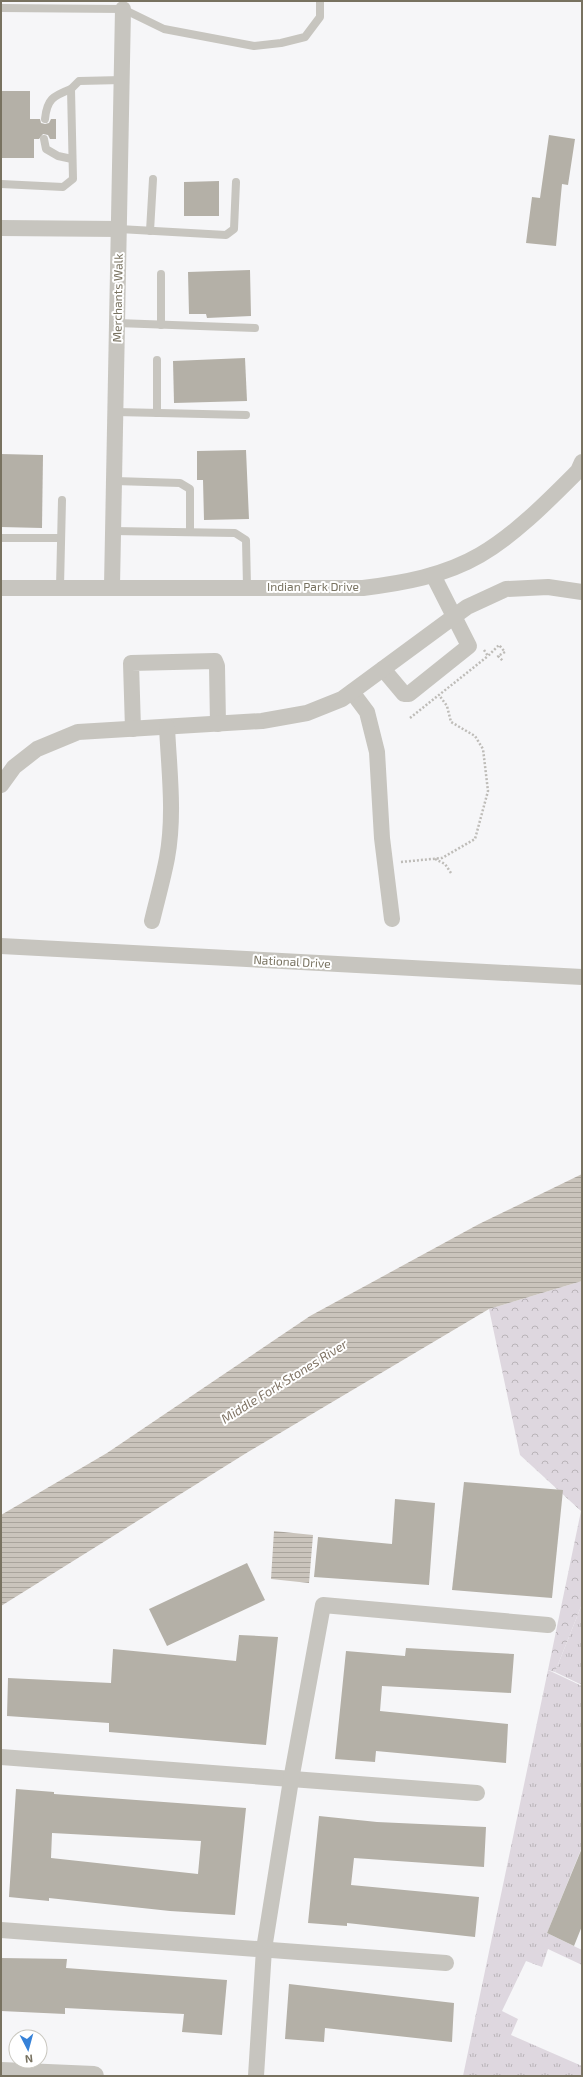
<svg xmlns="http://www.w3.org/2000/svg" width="583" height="2077" font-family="'Exo 2',sans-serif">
  <defs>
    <pattern id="grass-tufts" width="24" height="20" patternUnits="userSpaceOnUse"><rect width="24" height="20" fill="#ded7df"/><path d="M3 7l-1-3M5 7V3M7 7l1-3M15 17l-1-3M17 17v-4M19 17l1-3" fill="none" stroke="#b9b3b8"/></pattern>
    <pattern id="forest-crowns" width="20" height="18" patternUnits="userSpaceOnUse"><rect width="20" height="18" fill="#ded7df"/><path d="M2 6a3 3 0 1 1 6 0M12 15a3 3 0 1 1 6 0" fill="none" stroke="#b9b3b8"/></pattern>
    <pattern id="water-rules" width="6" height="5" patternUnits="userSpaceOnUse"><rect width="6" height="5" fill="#cac4bc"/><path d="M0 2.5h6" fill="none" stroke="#a9a49c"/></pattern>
  </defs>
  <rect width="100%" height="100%" fill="#f6f6f8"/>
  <g fill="url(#grass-tufts)">
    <polygon points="582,1604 582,1685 555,1672"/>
    <polygon points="548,1670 582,1686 582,1847 547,1933 582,1950 582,1965 548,1949 542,1967 526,1961 502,2011 518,2019 511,2035 582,2066 582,2076 463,2076"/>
  </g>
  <polygon fill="url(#forest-crowns)" points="582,1281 582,1604 555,1672 548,1670 581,1511 520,1455 489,1309"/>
  <g fill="url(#water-rules)">
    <polygon points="582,1174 582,1281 489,1309 248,1452 1,1606 1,1515 107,1453 310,1316 479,1224"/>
    <polygon points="274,1531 313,1535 309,1583 271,1579"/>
  </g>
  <g fill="#b4b0a7" fill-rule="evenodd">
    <polygon points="1,91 30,91 30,119 40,119 41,123 45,124 49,123 51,119 56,119 56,139 50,139 48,135 43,134 39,139 34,139 34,158 1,158"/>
    <polygon points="549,135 575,139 568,185 562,184 556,246 526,243 532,197 540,198"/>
    <polygon points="219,181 219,216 184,216 184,182"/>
    <polygon points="250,270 251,316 207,318 206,314 189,314 188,272"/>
    <polygon points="245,358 247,401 174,403 173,361"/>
    <polygon points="246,450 249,519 204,520 203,480 197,480 197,451"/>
    <polygon points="1,454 43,455 42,528 1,527"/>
    <polygon points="464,1482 563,1490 552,1598 452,1590"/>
    <polygon points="395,1499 435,1503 429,1585 314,1577 318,1537 392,1544"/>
    <polygon points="247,1563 265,1600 167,1646 149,1609"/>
    <polygon points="239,1635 278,1637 266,1745 109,1732 109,1723 7,1716 8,1678 111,1683 113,1649 236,1661"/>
    <polygon points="406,1648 514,1654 511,1693 382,1686 380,1711 508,1724 506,1763 376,1751 375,1762 335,1759 346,1651 405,1656"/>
    <path d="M16,1789L54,1792V1794L246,1808L235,1915L170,1911L49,1898V1901L9,1897ZM52,1833L201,1841L198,1874L51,1858Z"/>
    <polygon points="319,1816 377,1822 486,1827 484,1867 354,1858 351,1885 479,1897 475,1937 347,1923 347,1926 308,1923"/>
    <polygon points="582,1848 582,1926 574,1946 547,1933"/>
    <polygon points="1,1958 67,1959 66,1968 227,1980 222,2035 182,2032 184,2014 65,2008 65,2014 1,2011"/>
    <polygon points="289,1984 454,2003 452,2042 325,2028 324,2042 285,2039"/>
  </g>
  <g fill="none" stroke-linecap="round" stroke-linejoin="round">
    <g stroke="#bebcb8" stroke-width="2.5" stroke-dasharray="2 2" stroke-linecap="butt">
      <polyline points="484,650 488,656 499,645 505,652 498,656 503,661"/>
      <polyline points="410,718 488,656"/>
      <polyline points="435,859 445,864 451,873"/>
      <polyline points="401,862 442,858 475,839 488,791 483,749 475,736 451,722 447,706 439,695"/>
    </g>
    <g stroke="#c7c5bf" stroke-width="8">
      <polyline points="1,8 123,9 164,29 254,46 281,43 305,37 320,17 320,1"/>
      <path d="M45,119C47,99 53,96 71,89"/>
      <polyline points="44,139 46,149 58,156 72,159"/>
      <polyline points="1,184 63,187 73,179 71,89 79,81 122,80"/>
      <polyline points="119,229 226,235 234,229 236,182"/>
      <polyline points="150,231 153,179"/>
      <polyline points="117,323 255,328"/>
      <polyline points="161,325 161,274"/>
      <polyline points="157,360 157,413"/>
      <polyline points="116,412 246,415"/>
      <polyline points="115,481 180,483 190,489 190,532"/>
      <polyline points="113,531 235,533 246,540 247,587"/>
      <polyline points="1,538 61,538"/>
      <polyline points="60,587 62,500"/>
    </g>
    <g stroke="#c7c5bf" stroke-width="16">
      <polyline points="1,228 119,229"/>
      <polyline points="112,586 123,9"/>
      <path d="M1,588H363C403,583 444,576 480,555C516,534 549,500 578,471L582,462"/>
      <polyline points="383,669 404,694 409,694 469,646 433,575"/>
      <polyline points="352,692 367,712 377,752 382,838 392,919"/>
      <polyline points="133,729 131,663 215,661 217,666 218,724"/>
      <polyline points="1,785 14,767 37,749 78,732 262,721 307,713 342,699 467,607 506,589 548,587 582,592"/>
      <path d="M152,921C157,900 163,879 167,858C175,815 169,770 167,727"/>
      <polyline points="1,946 582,977"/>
      <polyline points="1,1757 477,1793"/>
      <polyline points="1,1930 446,1963"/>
      <polyline points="256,2076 264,1949 291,1780 323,1605 548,1625"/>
    </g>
    <polyline stroke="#c7c5bf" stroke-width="20" points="1,2072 94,2076"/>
  </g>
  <g text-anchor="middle" stroke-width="4" stroke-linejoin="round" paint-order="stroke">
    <g font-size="12" fill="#787260" stroke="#fff">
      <text transform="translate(118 298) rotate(-89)" y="4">Merchants Walk</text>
      <text x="313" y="591">Indian Park Drive</text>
      <text transform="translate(292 962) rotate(3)" y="4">National Drive</text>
    </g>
    <g font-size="13" font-style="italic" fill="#807465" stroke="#fff">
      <text transform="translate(284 1381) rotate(-32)" y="5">Middle Fork Stones River</text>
    </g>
  </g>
  <rect width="583" height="2077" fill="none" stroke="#787260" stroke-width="4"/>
  <g transform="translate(28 2049) rotate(174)"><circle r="19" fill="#ffffff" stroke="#c9c7bf"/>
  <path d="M0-3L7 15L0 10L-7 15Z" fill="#3682d8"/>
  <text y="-6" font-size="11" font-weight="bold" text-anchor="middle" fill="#787260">N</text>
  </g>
</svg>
